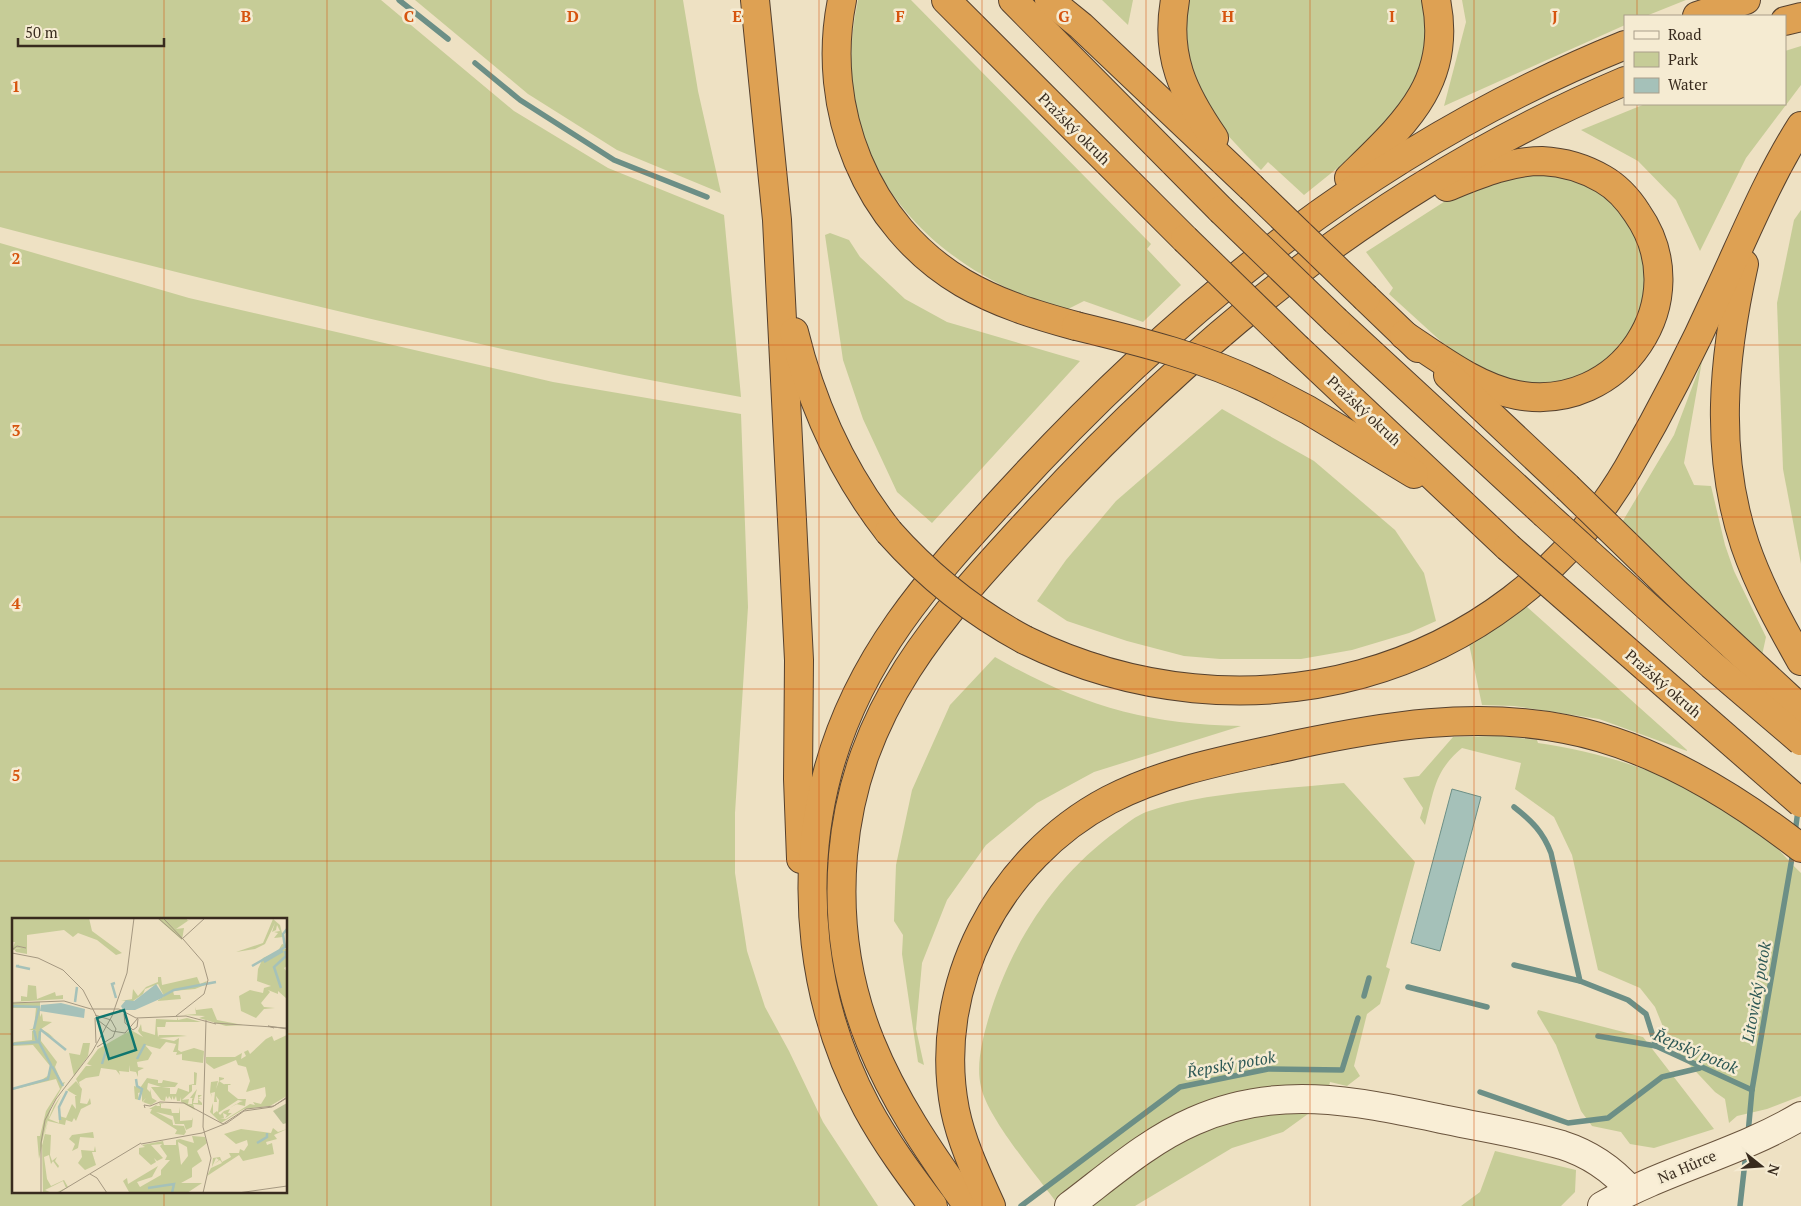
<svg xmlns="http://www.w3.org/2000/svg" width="1801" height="1206" font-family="'PT Serif',serif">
  <rect width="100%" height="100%" fill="#eee1c3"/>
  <g fill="#c6cc97" fill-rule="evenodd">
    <path d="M0,0H381L514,111L608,168L724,215L741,397C615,375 491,347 367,318C244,289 122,259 0,227Z"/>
    <polygon points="415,0 683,0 698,91 721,193 617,150 528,94"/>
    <path d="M858,0H911L1151,244L1147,249L1181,285L1143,322L1084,301L1066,310C923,269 824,156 858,0Z"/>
    <polygon points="1102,0 1133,0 1128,25"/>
    <path d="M1186,0H1426L1428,11L1424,69L1392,124L1304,195L1268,162L1261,170C1209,118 1174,79 1186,0Z"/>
    <polygon points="1462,0 1686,0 1646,16 1625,16 1625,25 1444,106 1466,22"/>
    <polygon points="1801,46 1801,85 1746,158 1700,251 1676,200 1638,161 1581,130 1645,104 1785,104 1785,51"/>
    <polygon points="1514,174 1557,174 1594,185 1637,226 1650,285 1629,343 1569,385 1511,385 1456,355 1389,294 1393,288 1366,252 1450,198"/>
    <polygon points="1801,210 1801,564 1783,469 1777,303 1794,220"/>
    <polygon points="830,233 849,240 860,257 905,299 947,322 1080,361 932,523 897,492 863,419 843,360 825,235"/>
    <path d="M0,243L189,298L553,382L741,414L748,607L735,813V873L747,951L765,1007L789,1051L823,1122L878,1206H0ZM14,920H286V1192H14Z"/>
    <polygon points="1702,361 1684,463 1694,485 1711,486 1725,545 1734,571 1766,637 1761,660 1621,524 1674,435"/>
    <polygon points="1222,409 1314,461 1395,530 1424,573 1436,621 1409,633 1352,650 1301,659 1220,659 1184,656 1127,641 1067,621 1037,601 1066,560 1116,501"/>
    <polygon points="1526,606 1687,750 1687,751 1599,719 1514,706 1482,705 1469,644"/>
    <path d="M995,657C1077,704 1146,725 1241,726L1094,772L1037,803L986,845L947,900L922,963L916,1029L924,1065L918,1062L902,954L903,935L894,921L896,865L912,790L950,705Z"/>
    <path d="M1502,736L1537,740L1538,743C1605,753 1674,774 1731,813C1746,824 1763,836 1777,848C1785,856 1792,865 1801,873V1096L1767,1109L1737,1116L1729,1123L1725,1099L1715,1092L1670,1044L1655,1007L1640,988L1598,970L1572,855L1554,817L1515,789L1521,763L1462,748C1434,771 1434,792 1425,825L1420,818L1423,808L1403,778L1419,776L1453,737Z"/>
    <path d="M1344,783L1415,862L1386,967L1390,969L1380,1004L1367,1014L1354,1066L1360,1076L1347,1086L1330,1082L1326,1101L1283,1132L1232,1148L1135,1206H1059C1038,1177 988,1119 981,1087C976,1065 982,1041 988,1020C1010,945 1054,876 1118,830C1126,824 1136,816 1146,812C1204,792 1283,789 1344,783Z"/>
    <polygon points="1538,1010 1643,1037 1714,1129 1654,1148 1630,1144 1621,1132 1592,1126 1581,1111 1556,1045 1537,1013"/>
    <polygon points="1495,1151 1576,1170 1575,1192 1561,1206 1461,1206 1480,1192"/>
  </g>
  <polygon fill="#a5c1b9" stroke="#6c8f86" points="1452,789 1481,797 1440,951 1411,943"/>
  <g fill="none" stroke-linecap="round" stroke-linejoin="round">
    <g stroke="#6c8f86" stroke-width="5.5">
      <polyline points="399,0 448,39"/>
      <polyline points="475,63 520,100 614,160 707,197"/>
      <path d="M1514,807C1532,821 1543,832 1551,853L1580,981L1628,1000L1646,1014L1656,1046"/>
      <polyline points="1795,833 1798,810"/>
      <polyline points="1514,965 1580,981"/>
      <polyline points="1408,987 1487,1007"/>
      <polyline points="1364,996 1369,978"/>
      <polyline points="1598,1036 1656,1046 1752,1090"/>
      <polyline points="1480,1092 1568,1123 1608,1118 1662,1077 1700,1068"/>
      <polyline points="1748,1134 1752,1090 1793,852"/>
      <polyline points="1021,1206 1180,1087 1268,1069 1342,1070 1358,1018"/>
      <polyline points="1740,1206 1746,1153"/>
    </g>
    <defs>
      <g id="secondary">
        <path d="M1069,1206C1109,1176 1148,1141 1194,1121C1279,1083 1360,1102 1447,1120C1485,1128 1524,1134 1562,1145C1590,1154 1611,1168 1630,1190"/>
        <path d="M1602,1206C1665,1170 1739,1153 1801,1116"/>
      </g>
      <g id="highway">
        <polyline points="755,0 777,220 799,660 798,779 801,859"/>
        <path d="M842,0C820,108 866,226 963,283C999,304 1036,315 1076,326"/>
        <polyline points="946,0 1185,239"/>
        <polyline points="1013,0 1221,210"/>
        <polyline points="1049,0 1081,26 1251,187"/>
        <path d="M1175,0C1165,56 1183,93 1214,138"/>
        <polyline points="1697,16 1746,0"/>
        <polyline points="1785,21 1801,17"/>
        <path d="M1349,178C1403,125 1453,83 1436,0"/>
        <path d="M1744,264C1723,358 1714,452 1745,545C1759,586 1780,624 1801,661"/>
        <polyline points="1366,298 1418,348"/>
        <polyline points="1336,321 1544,513"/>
        <path d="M794,332C812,406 842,472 889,532"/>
        <path d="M1404,335C1439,358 1476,387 1517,395C1620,414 1698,300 1637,213C1628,199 1617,187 1603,179C1584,168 1563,162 1542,161C1509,161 1477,175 1447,187"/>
        <polyline points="1298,349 1508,547"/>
        <polyline points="1448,375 1567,487"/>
        <polyline points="1264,387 1308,410 1414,474"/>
        <path d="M1025,640C1243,747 1503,681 1628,468C1661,411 1692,351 1719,291C1745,235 1768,178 1801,126"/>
        <path d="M933,1206C909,1174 886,1143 867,1108C812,1006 798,883 828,771C859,657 928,581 1006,496C1181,304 1382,143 1625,45"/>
        <path d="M968,1206C887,1094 831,999 843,855C856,706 941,616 1038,511C1208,327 1393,179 1625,81"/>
        <path d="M991,1206C977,1175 962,1144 955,1110C931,986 999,858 1109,800C1167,770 1232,759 1294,745C1383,726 1474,711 1565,729C1651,745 1733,795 1801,848"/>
      </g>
    </defs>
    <use href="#secondary" stroke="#6a543d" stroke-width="30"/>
    <use href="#highway" stroke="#56412e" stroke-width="30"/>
    <use href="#secondary" stroke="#f9eed6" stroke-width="28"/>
    <use href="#highway" stroke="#dea153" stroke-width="28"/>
    <defs>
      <g id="highway-bridge">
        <polyline points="1251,187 1366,298"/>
        <polyline points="1221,210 1336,321"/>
        <polyline points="1185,239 1298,349"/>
        <path d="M1076,326C1142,342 1203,357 1264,387"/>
        <polyline points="1567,487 1676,593 1801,709"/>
        <polyline points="1544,513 1712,665 1801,741"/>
        <path d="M889,532C928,576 973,612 1025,640"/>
        <polyline points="1508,547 1801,803"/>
      </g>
    </defs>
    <use href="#highway-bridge" stroke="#56412e" stroke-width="30" stroke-linecap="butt"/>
    <use href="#highway-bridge" stroke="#dea153" stroke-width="28"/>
  </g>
  <path fill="none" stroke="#d6540e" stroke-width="1" stroke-opacity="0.55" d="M164,0V920M327,0V1206M491,0V1206M655,0V1206M819,0V1206M982,0V1206M1146,0V1206M1310,0V1206M1474,0V1206M1637,0V16M1637,104V1206M0,172H1801M0,345H1801M0,517H1801M0,689H1801M0,861H1801M0,1034H14M286,1034H1801M164,1192V1206"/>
  <g text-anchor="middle" stroke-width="5" stroke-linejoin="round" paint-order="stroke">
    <g font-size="15" fill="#382b1e" stroke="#f5ebd2">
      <text transform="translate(1074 129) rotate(45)" y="5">Pražský okruh</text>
      <text transform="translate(1364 411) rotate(43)" y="5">Pražský okruh</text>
      <text transform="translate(1663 684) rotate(41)" y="5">Pražský okruh</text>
      <text transform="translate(1687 1167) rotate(-23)" y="5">Na Hůrce</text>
    </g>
    <g font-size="16" font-style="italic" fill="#2d5855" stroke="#f5ebd2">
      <text transform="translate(1756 992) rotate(-80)" y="6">Litovický potok</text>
      <text transform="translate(1696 1051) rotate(23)" y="6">Řepský potok</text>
      <text transform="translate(1231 1064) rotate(-10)" y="6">Řepský potok</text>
    </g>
  </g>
  <g transform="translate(12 918)">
    <rect width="275" height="275" fill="#eee1c3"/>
    <path d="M0,0H77L80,13L110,35L104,37L85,22L66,15L61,19L52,12L15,17V36L4,34L2,31L14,29L0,32L3,24H0ZM145,0H174L176,3L180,0L164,11L172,10L170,22ZM261,1L268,7L271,19L262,20L266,15L262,14L268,13L265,7L264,12L260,14L263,5L253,26L243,31L224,34L251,25ZM270,26L273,27L271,31H275V48L272,50L275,54V81L266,73V76L256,72L258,74L249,85L252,89L263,90L252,91L244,100L229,93L227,78L238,72L251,75L252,70L259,68L245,63L246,51L251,40L266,33ZM146,59H149L150,67L185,59L188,66L195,63L193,67L183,71L161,73L162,77H168L169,81L145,83L152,78L146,66L133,71L131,76L121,83H109L120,81L121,71L126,78L134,69L146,64ZM16,67L24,68L25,81L43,74L44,78L51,77V81L0,84L9,83V78L15,79ZM28,84V99L30,95L31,103L40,104L29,111L36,115L42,120L29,113V123L45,144L43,149L50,165L53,164L39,189L27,241L25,218H28L34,193L48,171L44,161L0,172L28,163L37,157L38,148L21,127L0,128L2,124L20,122V113L25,112H17L22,110L24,90H0V85ZM183,89L184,92L200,90L205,102L231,107L214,108L187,100L193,98L172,97L184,96ZM166,99V102L175,100L189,104H154L153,109H145L146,119L147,117H166L175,118L147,120L162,123L167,120L166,132L169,134L182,130L192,133L191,145L170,142V136L164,137L165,134H161L164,126L154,124L148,131L133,127L140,135L136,142L125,144L126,149L132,150L126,153V159L124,154L118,153V147L117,154L107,153L108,157L104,152L89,150L87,158L74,160L67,164L68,168L66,165L64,161L74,148H80L75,146L86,131L119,112L131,119L126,113L129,106L130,113L143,117L144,101L165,102ZM275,117V178L258,188L232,191L209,205L198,194L201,185V196L205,193L208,197L212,193L218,191L216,195H220L215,199L213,200L215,197L211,195L212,200H208L214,201L238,186L243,187L241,184L249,186L254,178L253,169L234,174L238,163L234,149L226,147L224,142L202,151L194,145V139H223L230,135L229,141L234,138L232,134L236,132L238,136L254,121L260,118L262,123ZM71,125H78L76,138L62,158L57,135L68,137ZM182,154L185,155L184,167H180V173L170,182L177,181L176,186H180V181L181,180H178L185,171L181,185H186V181L190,185V181H186V177H190L186,180L190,181V187L181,186L183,192L169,184V179L168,183H162H165L164,178L162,182L160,178V182L157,178L156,181L154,178L153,183L149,182L139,169H149L136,165L135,171L138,174V171L140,180L145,183L139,187L131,184L134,180L130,184V174L126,175L127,182L123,181L122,168L128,170L135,160L146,162V165H150L151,162L166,165L163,169H150L158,170V176H164L166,170L177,174V167L182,166ZM207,159L212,160V166H218L219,167H216V173L226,181H234L233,188L224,186L218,190L228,184L231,183L226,182L206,195L207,182L204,178L205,184H202L203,174L199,175L200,179L198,174L199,164L206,163L204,171L207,163L213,167L212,166V161L207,163ZM64,163L70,171L68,185L75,186L78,180L79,186L69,191L64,203L62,200L60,204L54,202L53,207L36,203L33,216L39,217L38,237L40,243L45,239L43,243L47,248L46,250L41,243L39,246L37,237L32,239L35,261L39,268L52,262L56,269L50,273L43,275L54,270L51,263L33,272L40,275H31L30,224L35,204L42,188L49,177L37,201L47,205V198L54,200L60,186L64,191L63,178H65L55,172ZM147,185L153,186H149V190L159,191L160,195H167L168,189V203L180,202L181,199L180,209L174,212L172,206H163L161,198L144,194L160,202V206L161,201V207L172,208L174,214L172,217L163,216L165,212L138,195L140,191H137L146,186L144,188H148ZM261,210L266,214L275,211L262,217L265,221L254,224L255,227L260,225L262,236L231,243L227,237L195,258L199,250L210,245L208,242L202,246L207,242L204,240L200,249L201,240L208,239L210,244L219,239L217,235H227L228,231L232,233L236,227L235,222L224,226L212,216L229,211L259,215ZM81,214L82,220L68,219L66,230L60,233L63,226L57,221L60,217ZM180,218L193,219L195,225L185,233L190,243L180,250V259L169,265H190L175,275L117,274L111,263L115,260L116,266L146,248L140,259L125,264L128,269L149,257V252L158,242H153L155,238L148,228L150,226L139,227L151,240L145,243L142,240L144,244L139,247L127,236V230L133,229L130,227L151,223L152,227H164V222L168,221L182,225ZM166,224L175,229L176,238L169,247ZM83,228L84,234H80L84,247L73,252L66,245L70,239L69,232L82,233Z" fill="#c6cc97" fill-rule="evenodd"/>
    <path d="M275,185V205L271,206L261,193Z" fill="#bcc196"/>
    <path d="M144,66L152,78L150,80L123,92H111L109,88L114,82L122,83ZM49,85L73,91L72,100L28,93L29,87Z" fill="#a5c1b9"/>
    <path fill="none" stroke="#a5c1b9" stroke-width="2.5" d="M252,44L271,33M7,48H4L18,51M240,48L273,29L271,16L275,11M103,65L100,66L104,80M269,70L262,49L274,38L273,33M151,78L162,72L204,64M63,84L65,69M0,88L28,89M22,111L27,90M28,111L54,132M0,126L25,124L22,112M125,141L133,126M90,146L95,130M40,148L51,168M124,161L125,168L130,171L127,182M0,171L36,161L39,147L27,124L28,113M48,202L47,189L55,173M245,225L255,219V215M136,270L162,266L160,275"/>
    <path fill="none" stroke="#a59881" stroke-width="1" d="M146,0L170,21L193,0M151,0L171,21M0,32L5,28L14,30M0,35L26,40L51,52L71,72L87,103L100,113L113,115L126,100M0,85L52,83L79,91H107L124,100L174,98L204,106M112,96L113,105L121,112L125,109L126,101M83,97L99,102L104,111L101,119L85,129M164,98L192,76L196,62L191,44L171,21M83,100L84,125M202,105L275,110M262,110L256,108L275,111M133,190L132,187L138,188L148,184L172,185L211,206L234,191L262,188L275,179M129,226L190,215L215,205L232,193L260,189L275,180M78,256L85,260L95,275M29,275V225L33,202L44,181L80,134L100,98L115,55L122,0M46,275L129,225M191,275L199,240L191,209L194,102M226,275L275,268"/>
    <path fill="#0f766e" fill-opacity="0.15" stroke="#0f766e" stroke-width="2.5" d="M112,92L124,132L97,141L85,100Z"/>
    <rect width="275" height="275" fill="none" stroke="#382b1e" stroke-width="2.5"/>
  </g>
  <g font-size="16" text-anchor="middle" font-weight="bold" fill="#d6540e" stroke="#f5ebd2" stroke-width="5" stroke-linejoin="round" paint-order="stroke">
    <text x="246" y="22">B</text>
    <text x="409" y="22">C</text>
    <text x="573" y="22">D</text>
    <text x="737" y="22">E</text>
    <text x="900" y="22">F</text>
    <text x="1064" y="22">G</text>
    <text x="1228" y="22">H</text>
    <text x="1392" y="22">I</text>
    <text x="1555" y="22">J</text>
    <text x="16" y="92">1</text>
    <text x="16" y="264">2</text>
    <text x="16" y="436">3</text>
    <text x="16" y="609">4</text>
    <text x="16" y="781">5</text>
  </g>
  <rect x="1624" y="15" width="162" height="90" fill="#f5ebd2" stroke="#a99e8a"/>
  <rect x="1634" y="31" width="25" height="8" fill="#f9eed6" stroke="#a99e8a"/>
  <text x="1668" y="40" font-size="15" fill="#382b1e">Road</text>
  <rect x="1634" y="52" width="25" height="15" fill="#c6cc97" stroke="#a99e8a"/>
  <text x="1668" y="65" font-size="15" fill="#382b1e">Park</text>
  <rect x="1634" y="78" width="25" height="15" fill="#a5c1b9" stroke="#a99e8a"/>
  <text x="1668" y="90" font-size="15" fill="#382b1e">Water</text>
  <g transform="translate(1761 1166) rotate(107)" stroke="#f5ebd2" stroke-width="4" paint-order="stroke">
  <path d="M0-4L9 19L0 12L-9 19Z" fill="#382b1e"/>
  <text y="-8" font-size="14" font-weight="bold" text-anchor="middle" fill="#382b1e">N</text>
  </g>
  <path d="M18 38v8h146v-8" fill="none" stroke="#382b1e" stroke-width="2.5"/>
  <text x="25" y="38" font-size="15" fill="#382b1e" stroke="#f5ebd2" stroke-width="4" paint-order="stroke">50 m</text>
</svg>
